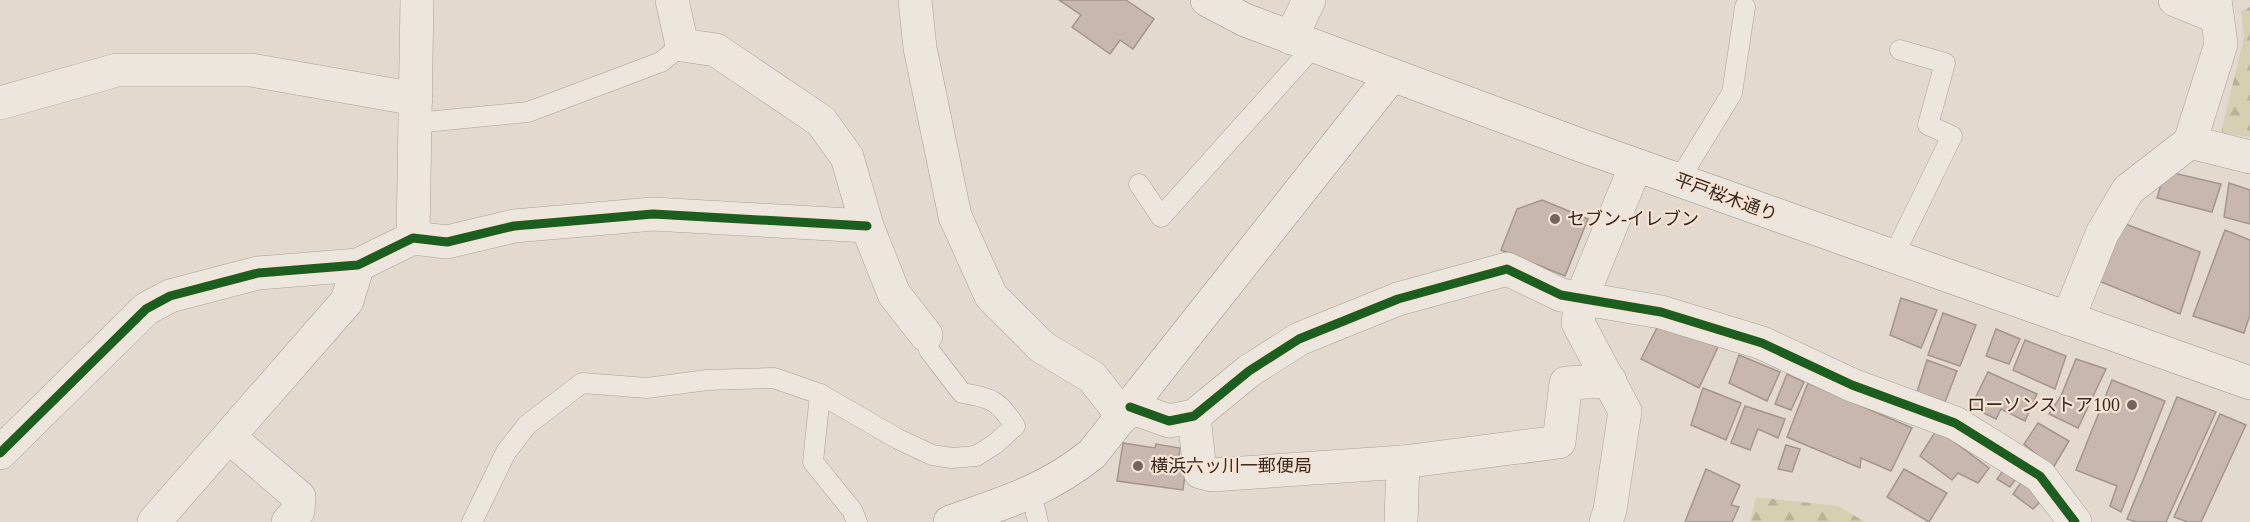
<svg xmlns="http://www.w3.org/2000/svg" width="2250" height="522" font-family="'Times New Roman','Noto Sans JP',serif">
  <defs>
    <pattern id="forest-firs" width="22" height="20" patternUnits="userSpaceOnUse" patternTransform="scale(1.5)"><rect width="22" height="20" fill="#d6cfb1"/><path d="M5 1l3.5 6h-7zM16 11l3.5 6h-7z" fill="#b8b298"/></pattern>
  </defs>
  <rect width="100%" height="100%" fill="#e4d9ce"/>
  <g fill="url(#forest-firs)">
    <polygon points="2250,7 2250,137 2221,133 2244,37 2241,11"/>
    <polygon points="1756,497 1838,506 1865,522 1750,522"/>
  </g>
  <g fill="#c8b7af" stroke="#a4948d" stroke-width="1.5">
    <polygon points="1059,0 1126,0 1154,19 1133,49 1120,40 1110,54 1072,27 1081,15"/>
    <polygon points="2165,171 2221,184 2212,212 2157,198"/>
    <polygon points="2229,183 2250,190 2250,224 2224,217"/>
    <polygon points="1542,200 1588,219 1565,276 1501,250 1517,209"/>
    <polygon points="2120,222 2200,252 2180,314 2099,281"/>
    <polygon points="2225,230 2250,240 2250,315 2244,333 2193,316"/>
    <polygon points="1901,298 1937,310 1921,348 1890,335"/>
    <polygon points="1943,313 1976,325 1960,366 1928,355"/>
    <polygon points="1659,324 1718,347 1699,388 1641,359"/>
    <polygon points="1996,329 2020,339 2009,364 1986,356"/>
    <polygon points="2025,340 2066,356 2055,389 2013,370"/>
    <polygon points="1739,355 1780,372 1767,401 1729,383"/>
    <polygon points="2076,359 2106,369 2078,428 2049,414 2061,396"/>
    <polygon points="1927,360 1957,371 1945,402 1917,392"/>
    <polygon points="1988,372 2037,394 2025,421 2001,409 1996,419 1971,407"/>
    <polygon points="1787,374 1804,382 1791,410 1775,404"/>
    <polygon points="2112,380 2165,401 2121,512 2110,506 2117,486 2076,470"/>
    <polygon points="1808,383 1912,428 1891,471 1861,458 1860,468 1787,437"/>
    <polygon points="1703,388 1741,403 1726,440 1691,425"/>
    <polygon points="2177,397 2216,412 2166,522 2136,522 2127,519"/>
    <polygon points="1745,406 1785,419 1778,438 1758,429 1750,450 1731,443"/>
    <polygon points="2220,414 2246,425 2201,522 2188,522 2174,517"/>
    <polygon points="2038,423 2069,441 2053,468 2024,444"/>
    <polygon points="1937,429 1989,468 1978,483 1958,473 1952,480 1920,456"/>
    <polygon points="1123,443 1155,448 1156,444 1180,448 1178,463 1181,463 1180,467 1186,467 1183,490 1117,481"/>
    <polygon points="1786,445 1800,449 1792,472 1778,469"/>
    <polygon points="2005,468 2018,476 2010,487 1997,479"/>
    <polygon points="1706,469 1740,485 1731,505 1739,507 1732,522 1685,522"/>
    <polygon points="1904,469 1947,493 1929,522 1887,497"/>
    <polygon points="2022,481 2043,499 2033,509 2013,494"/>
  </g>
  <g fill="none" stroke-linecap="round" stroke-linejoin="round">
    <defs>
      <g id="lane">
        <polyline points="415,123 528,112 661,62 682,45"/>
        <polyline points="1679,180 1732,93 1745,7"/>
        <polyline points="1139,184 1161,217 1314,46"/>
        <polyline points="1893,257 1952,136 1928,125 1945,63 1900,50"/>
        <polyline points="820,394 813,462 852,510 857,522"/>
        <polyline points="1031,493 1038,522"/>
        <path d="M472,522L506,452L527,425L582,383L647,388L707,380L774,378L820,394L898,439L932,455L952,458L976,456L995,444L1015,426C998,400 992,398 962,393L929,350L926,335"/>
      </g>
      <g id="street">
        <polyline points="672,0 682,45 716,50 821,121 847,157 867,226 894,294 926,335"/>
        <polyline points="915,0 920,48 955,216 991,296 1042,347 1092,377 1123,416"/>
        <polyline points="2175,0 2217,17"/>
        <polyline points="1291,38 1309,0"/>
        <polyline points="0,103 117,70 251,70 416,99"/>
        <polyline points="2190,142 2250,157"/>
        <polyline points="413,238 417,0"/>
        <polyline points="2068,319 2102,234 2128,190 2190,142 2221,44 2215,0"/>
        <polyline points="1130,407 1169,421 1194,416 1249,371 1299,339 1398,299 1507,269 1561,295 1661,312 1762,343 1852,385 1955,423 2040,476 2075,522"/>
        <polyline points="1194,416 1200,472 1212,475 1403,462 1559,442 1566,383 1610,381"/>
        <polyline points="229,437 299,497 298,511 288,522"/>
        <polyline points="0,453 146,309 170,296 258,273 358,265 413,238 447,242 514,226 653,214 867,226"/>
        <polyline points="154,522 347,301 358,265"/>
        <polyline points="1401,522 1403,462"/>
        <polyline points="1606,522 1610,510 1625,411 1578,323 1581,299 1636,165"/>
      </g>
      <g id="secondary">
        <polyline points="1207,0 1245,20 1580,145 2250,383"/>
        <path d="M950,522C1004,503 1046,491 1092,454L1392,75"/>
      </g>
    </defs>
    <use href="#lane" stroke="#a99f97" stroke-width="21"/>
    <use href="#street" stroke="#a99f97" stroke-width="34"/>
    <use href="#secondary" stroke="#998e87" stroke-width="34"/>
    <use href="#lane" stroke="#ece6df" stroke-width="20"/>
    <use href="#street" stroke="#ece6df" stroke-width="33"/>
    <use href="#secondary" stroke="#ece6df" stroke-width="33"/>
    <defs>
      <g id="cycleway">
        <polyline points="1130,407 1169,421 1194,416 1249,371 1299,339 1398,299 1507,269 1561,295 1661,312 1762,343 1852,385 1955,423 2040,476 2075,522"/>
        <polyline points="0,453 146,309 170,296 258,273 358,265 413,238 447,242 514,226 653,214 867,226"/>
      </g>
    </defs>
    <use href="#cycleway" stroke="#f5e4d4" stroke-width="13"/>
    <use href="#cycleway" stroke="#1b5e20" stroke-width="9"/>
  </g>
  <g fill="#74655c" stroke="#f5e4d4" stroke-width="2">
    <circle cx="1555" cy="219" r="6"/>
    <circle cx="2132" cy="405" r="6"/>
    <circle cx="1138" cy="466" r="6"/>
  </g>
  <g text-anchor="middle" stroke-width="4.5" stroke-linejoin="round" paint-order="stroke">
    <g font-size="18" fill="#38261f" stroke="#f5e4d4">
      <text transform="translate(1726 197) rotate(20)" y="6">平戸桜木通り</text>
    </g>
    <g font-size="18" fill="#38261f" stroke="#f5e4d4" text-anchor="start">
      <text x="1567" y="225">セブン-イレブン</text>
      <text x="2120" y="411" text-anchor="end">ローソンストア100</text>
      <text x="1150" y="472">横浜六ッ川一郵便局</text>
    </g>
  </g>
</svg>
